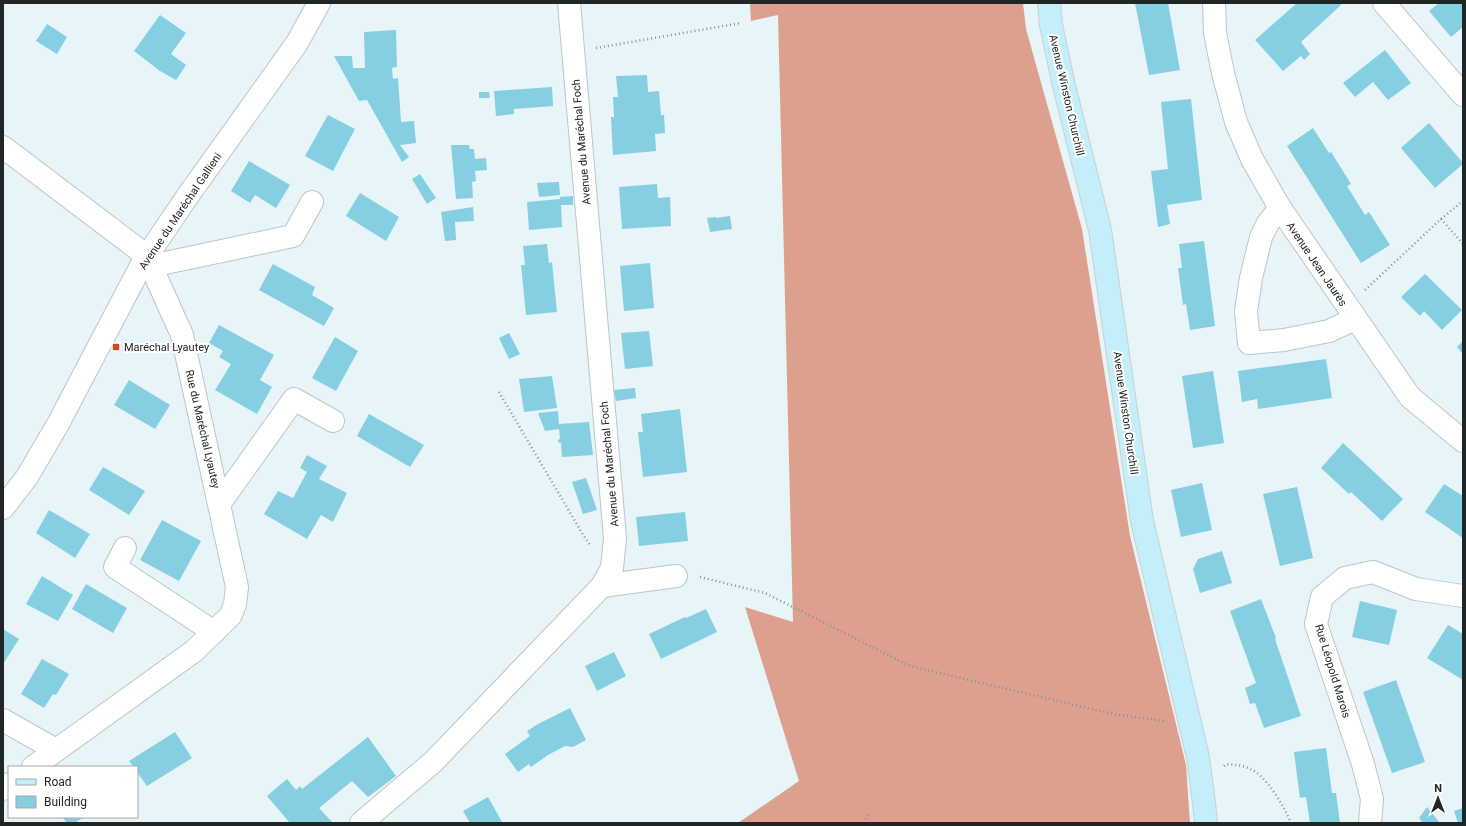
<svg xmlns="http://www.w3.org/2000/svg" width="1466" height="826" font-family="Roboto,sans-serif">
  <rect width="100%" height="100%" fill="#e7f4f8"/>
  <polygon fill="#dda08f" points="750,3 1023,3 1026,29 1082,229 1130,536 1186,765 1190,823 738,823 799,781 745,607 793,622 778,15 751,21"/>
  <g fill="#86cee1">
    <polygon points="1135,3 1168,3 1180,70 1149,75"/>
    <polygon points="1297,3 1340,3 1341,5 1301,42 1310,54 1304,60 1301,56 1283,71 1255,40"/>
    <polygon points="1439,3 1463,3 1463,27 1451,37 1429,11"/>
    <polygon points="160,15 186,33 171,54 186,65 176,80 160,71 134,51"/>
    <polygon points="47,24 67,37 57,54 36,41"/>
    <polygon points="396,30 397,67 392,68 393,79 398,78 401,122 414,121 416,143 400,145 409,157 402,162 367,100 359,101 334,56 352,56 353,68 365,68 364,32"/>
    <polygon points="1385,50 1411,83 1388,100 1373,82 1355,97 1343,83"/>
    <polygon points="647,75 648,92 659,91 661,115 664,115 665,133 655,134 656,151 613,155 611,117 614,117 613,97 618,97 616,76"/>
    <polygon points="552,87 553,106 514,109 514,114 496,116 494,91"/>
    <polygon points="479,92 489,92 490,98 479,98"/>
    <polygon points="1191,99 1202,200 1167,205 1170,224 1158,227 1151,171 1168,169 1161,102"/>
    <polygon points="328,115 355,129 333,171 305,156"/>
    <polygon points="1429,123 1463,163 1463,164 1435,188 1401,148"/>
    <polygon points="1313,128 1329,153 1331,152 1351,184 1347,186 1365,215 1369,212 1390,245 1361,263 1287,146"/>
    <polygon points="451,145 469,145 470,149 474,149 475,159 486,158 487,170 475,171 476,181 472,182 473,198 456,199"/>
    <polygon points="249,161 290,185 276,208 255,195 250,203 231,191"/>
    <polygon points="420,174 436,198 427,204 412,179"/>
    <polygon points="559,182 560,195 539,197 537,183"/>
    <polygon points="657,184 658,198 670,197 671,226 622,229 619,187"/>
    <polygon points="360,193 399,217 386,241 346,216"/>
    <polygon points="573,196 573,205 561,205 562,227 529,230 527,202 560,199 560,197"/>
    <polygon points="473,207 474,221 455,222 456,240 445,241 441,212"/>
    <polygon points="730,216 732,229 710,232 707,218 716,217 716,218"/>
    <polygon points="1204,241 1215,326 1190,330 1186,304 1183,305 1178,268 1182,268 1179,244"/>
    <polygon points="547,244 549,263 552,262 557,312 526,315 521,265 525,265 523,246"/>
    <polygon points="650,263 654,308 624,311 620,266"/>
    <polygon points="273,264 315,287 312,295 334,308 324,326 259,290"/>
    <polygon points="1425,274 1462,310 1442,330 1424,311 1420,316 1401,297"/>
    <polygon points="219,325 274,355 260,380 272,387 257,414 215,390 231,364 219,357 223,351 209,343"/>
    <polygon points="649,331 653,366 625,369 621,333"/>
    <polygon points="509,333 520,354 509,359 499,338"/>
    <polygon points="335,337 358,351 336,391 312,378"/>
    <polygon points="1463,341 1463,354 1457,347"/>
    <polygon points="1326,359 1332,398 1258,409 1257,399 1242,402 1238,371"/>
    <polygon points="1213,371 1224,443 1193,448 1182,376"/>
    <polygon points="552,376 557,408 524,412 519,379"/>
    <polygon points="129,380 170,405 155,429 114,405"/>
    <polygon points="635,388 636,398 616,401 614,390"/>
    <polygon points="680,409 687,472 643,477 638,432 643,432 641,414"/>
    <polygon points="558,411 559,424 589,422 593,455 562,457 561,443 558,442 558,440 560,439 559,429 545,431 538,413"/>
    <polygon points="369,414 424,445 410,467 357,436"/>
    <polygon points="1343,443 1403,499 1382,521 1351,492 1349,494 1321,468"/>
    <polygon points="307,455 327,466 319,479 347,493 333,522 321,515 307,539 264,514 278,491 293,498 307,472 300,468"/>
    <polygon points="103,467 145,491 129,515 89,490"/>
    <polygon points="586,478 597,510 583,514 572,482"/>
    <polygon points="1202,483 1212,530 1181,537 1171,490"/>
    <polygon points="1444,484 1463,496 1463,538 1425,512"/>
    <polygon points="1297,487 1313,558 1280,566 1263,494"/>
    <polygon points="49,510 90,534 75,558 36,533"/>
    <polygon points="685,512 688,541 639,546 636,517"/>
    <polygon points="162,520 201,541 179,581 140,560"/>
    <polygon points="1222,551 1232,583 1200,593 1193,569 1198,559"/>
    <polygon points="42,576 73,595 58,621 26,604"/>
    <polygon points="86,584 127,608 113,633 72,609"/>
    <polygon points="1261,599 1276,638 1275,639 1301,716 1264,728 1255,703 1250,704 1245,688 1256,683 1230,611"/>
    <polygon points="1360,601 1397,610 1389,645 1352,637"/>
    <polygon points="706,609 717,632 661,659 649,634 685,617 686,618"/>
    <polygon points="1448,625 1463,634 1463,680 1427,658"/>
    <polygon points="3,629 19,639 3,664"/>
    <polygon points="614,652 626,676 597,691 585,666"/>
    <polygon points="42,659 69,674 56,695 53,694 44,708 21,694"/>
    <polygon points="1396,680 1425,762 1392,773 1363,692"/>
    <polygon points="570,708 586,740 573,747 565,746 548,755 531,767 529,764 518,772 505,754 530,736 527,731 538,724"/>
    <polygon points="175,732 192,758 147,786 137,772 137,767 134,767 129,761"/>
    <polygon points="368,737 396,776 368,797 352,781 319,808 333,823 290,823 267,796 287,779 296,790 300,786 302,789"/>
    <polygon points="1326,748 1332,793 1336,793 1340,823 1310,823 1306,797 1300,798 1294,752"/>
    <polygon points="488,797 502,822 470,823 463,811"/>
    <polygon points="1427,807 1440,823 1423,823 1419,818"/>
    <polygon points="1463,808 1463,823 1458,823 1454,811"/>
    <polygon points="62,817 84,817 75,823 67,823"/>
  </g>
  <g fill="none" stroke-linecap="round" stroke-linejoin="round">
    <defs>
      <g id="minor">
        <polyline points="1214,3 1215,33 1223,73 1236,122 1252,159 1280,208 1410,397 1463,441"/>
        <polyline points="1384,3 1463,95"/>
        <polyline points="3,147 147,256"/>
        <polyline points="1280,208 1268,223 1261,237 1251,278 1246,311 1249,343 1284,340 1329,331 1355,319"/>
        <polyline points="151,266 293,236 312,202"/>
        <polyline points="220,503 294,399 333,421"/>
        <polyline points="3,508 27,477 58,424 143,262 187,197 297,43 319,3"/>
        <polyline points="125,548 115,567 214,632"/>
        <polyline points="602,586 676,576"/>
        <polyline points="3,720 56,750"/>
        <polyline points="33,767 194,651 231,615 235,604 237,587 182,335 151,266 143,262"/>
        <polyline points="3,789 9,784"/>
        <polyline points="361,823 433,762 602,586 612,568 615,538 569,3"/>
        <polyline points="1370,823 1372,799 1363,764 1316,624 1322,597 1345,578 1373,572 1416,589 1463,596"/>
      </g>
      <polyline id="major" points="1049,3 1051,25 1064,86 1100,230 1142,521 1198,757 1204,803 1206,823"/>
    </defs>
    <use href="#minor" stroke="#bac6ca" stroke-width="24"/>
    <use href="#major" stroke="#cecfcf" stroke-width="24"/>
    <g stroke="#889294" stroke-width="2.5" stroke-dasharray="1 3" stroke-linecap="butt">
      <polyline points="596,48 741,23"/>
      <polyline points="1441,219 1463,201"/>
      <polyline points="1365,290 1441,219 1463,244"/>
      <polyline points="499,392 582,533 590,545"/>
      <polyline points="700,577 765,593 910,666 1113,714 1166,721"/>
      <path d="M1224,766L1226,764C1235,765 1243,765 1250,769C1266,775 1285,808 1291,823"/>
      <polyline points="865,823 868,814"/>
    </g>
    <use href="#minor" stroke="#fff" stroke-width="22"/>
    <use href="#major" stroke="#c4eefa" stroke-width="22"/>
  </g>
  <rect fill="#d14821" stroke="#fff" stroke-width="1.5" x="112" y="343" width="8" height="8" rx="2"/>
  <g text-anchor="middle" stroke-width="4" stroke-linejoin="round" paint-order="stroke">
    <g font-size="11" fill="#202526" stroke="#fff">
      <text transform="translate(1067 95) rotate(77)" y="4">Avenue Winston Churchill</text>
      <text transform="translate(581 142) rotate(-95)" y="4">Avenue du Maréchal Foch</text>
      <text transform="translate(180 211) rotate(-56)" y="4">Avenue du Maréchal Gallieni</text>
      <text transform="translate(1317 264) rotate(56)" y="4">Avenue Jean Jaurès</text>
      <text transform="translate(1126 413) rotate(82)" y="4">Avenue Winston Churchill</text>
      <text transform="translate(203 429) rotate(77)" y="4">Rue du Maréchal Lyautey</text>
      <text transform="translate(609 464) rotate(-95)" y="4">Avenue du Maréchal Foch</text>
      <text transform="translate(1333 671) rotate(73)" y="4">Rue Léopold Marois</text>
    </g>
    <g font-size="11" fill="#202526" stroke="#fff" text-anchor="start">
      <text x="124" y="351">Maréchal Lyautey</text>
    </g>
  </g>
  <rect width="1466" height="826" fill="none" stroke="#202526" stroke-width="8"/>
  <rect x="8" y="766" width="130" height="52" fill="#ffffff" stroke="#a6a8a8"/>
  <rect x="16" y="779" width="20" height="6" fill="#c4eefa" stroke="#a6a8a8"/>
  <text x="44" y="786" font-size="12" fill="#202526">Road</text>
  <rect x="16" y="796" width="20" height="12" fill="#86cee1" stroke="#a6a8a8"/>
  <text x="44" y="806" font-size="12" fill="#202526">Building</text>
  <g transform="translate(1438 798)" stroke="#ffffff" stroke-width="3" paint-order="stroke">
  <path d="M0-3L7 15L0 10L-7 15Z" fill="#202526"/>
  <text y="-6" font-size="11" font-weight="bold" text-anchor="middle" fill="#202526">N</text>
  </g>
</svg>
